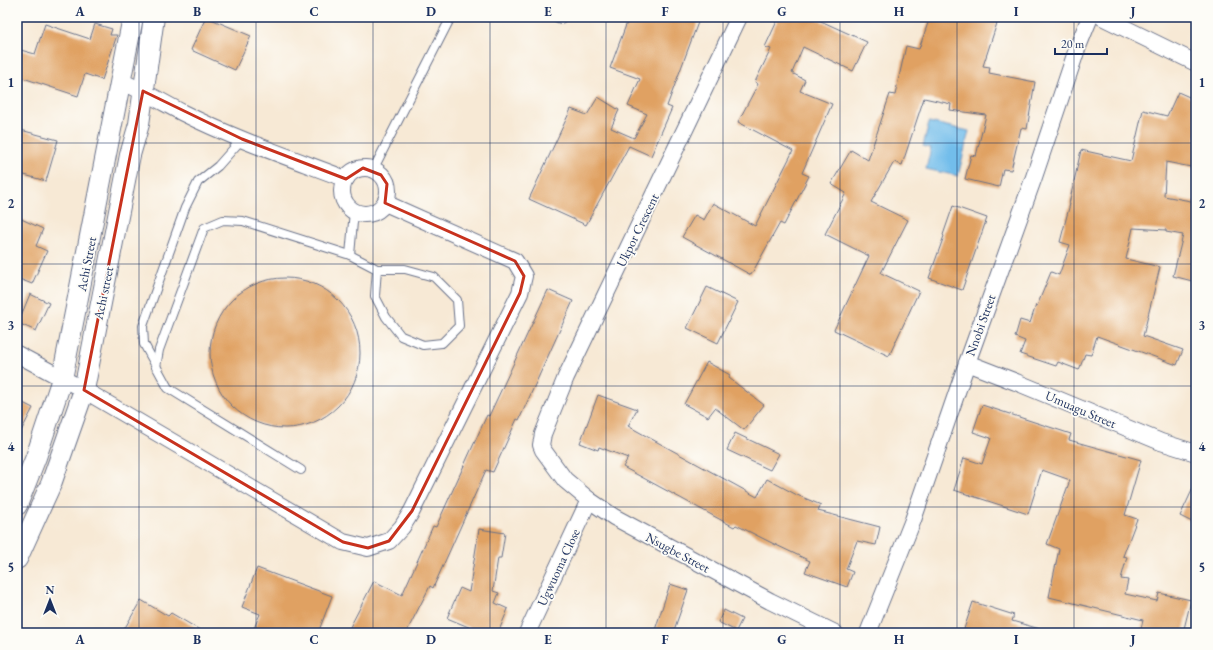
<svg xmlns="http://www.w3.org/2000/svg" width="1213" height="650" font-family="'EB Garamond',serif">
  <rect width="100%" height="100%" fill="#fdfcf7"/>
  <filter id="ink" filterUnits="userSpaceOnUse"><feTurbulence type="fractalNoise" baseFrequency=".025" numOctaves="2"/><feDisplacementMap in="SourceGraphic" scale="8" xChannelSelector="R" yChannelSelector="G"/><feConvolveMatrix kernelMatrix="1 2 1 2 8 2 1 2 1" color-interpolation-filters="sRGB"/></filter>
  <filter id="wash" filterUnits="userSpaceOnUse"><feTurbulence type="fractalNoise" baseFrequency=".012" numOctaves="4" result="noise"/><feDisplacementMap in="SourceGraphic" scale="16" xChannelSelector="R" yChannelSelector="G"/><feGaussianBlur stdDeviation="0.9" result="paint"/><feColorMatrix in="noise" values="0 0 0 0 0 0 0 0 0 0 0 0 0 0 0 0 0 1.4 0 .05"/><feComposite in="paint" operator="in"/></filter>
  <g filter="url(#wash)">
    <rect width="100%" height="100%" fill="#f7e9d5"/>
    <polygon fill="#72bdeb" stroke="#4676a4" points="929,122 969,131 958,176 926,169 931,148 923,146"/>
    <g id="blocks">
      <g fill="#e0a162">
        <polygon points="206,17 251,36 235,70 191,50"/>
        <polygon points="629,17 700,17 667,106 672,108 651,156 629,146 586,225 529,199 571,109 587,115 598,97 619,110 611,128 634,138 647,114 628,106 640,79 610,68"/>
        <polygon points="779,17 812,17 867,42 853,71 803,47 792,73 805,80 800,91 832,104 802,173 809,176 784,225 780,223 751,275 682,237 695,215 704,220 713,203 755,226 793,151 738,122 758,84 755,82 771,49 765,47"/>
        <polygon points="930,17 999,17 983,66 990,67 989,73 1035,82 1027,129 1021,128 1011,170 1003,169 999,187 965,179 971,155 976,156 986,115 950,110 951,104 924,98 902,165 894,162 871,202 908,220 881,273 919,291 889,356 834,330 869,256 825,234 846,193 831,184 851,150 868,160 890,94 895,95 906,46 919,49"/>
        <polygon points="45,24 90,39 95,24 112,29 110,35 117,35 102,80 85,74 78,96 17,76 17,49 35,54"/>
        <polygon points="1178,92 1196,100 1196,168 1166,162 1164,196 1196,202 1196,282 1173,276 1183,235 1166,232 1166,230 1133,228 1126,259 1160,267 1143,336 1183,350 1177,365 1097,336 1091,355 1085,354 1079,370 1058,362 1056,366 1020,354 1025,341 1015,337 1020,320 1030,323 1036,305 1037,306 1051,272 1059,275 1070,245 1060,242 1070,204 1069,204 1081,150 1131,161 1143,110 1167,116"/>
        <polygon points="17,129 58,140 46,181 17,173"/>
        <polygon points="953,206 987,218 962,290 929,278 944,236 943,235"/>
        <polygon points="17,217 43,229 36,246 47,251 32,284 17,278"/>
        <circle cx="285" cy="353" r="75"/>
        <polygon points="707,287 738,302 718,343 687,328"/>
        <polygon points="548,290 573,301 519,420 517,419 493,472 486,470 433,588 430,586 406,633 356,633 349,629 374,581 402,595 433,526 436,527 487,415 489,416"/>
        <polygon points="30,294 49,303 36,331 18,323"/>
        <polygon points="707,362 730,375 729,378 764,405 744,430 715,408 708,417 684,404"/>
        <polygon points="598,395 637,409 628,426 757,497 767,479 797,495 821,505 818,511 880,527 876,545 857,541 846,569 853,572 847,587 805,572 810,561 774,544 736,525 734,527 623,467 628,458 599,447 598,450 580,443"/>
        <polygon points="17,400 33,408 17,439"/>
        <polygon points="982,405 1071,434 1069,440 1141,460 1125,515 1137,519 1123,556 1127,557 1121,579 1128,580 1125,594 1157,601 1159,593 1191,600 1183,633 1140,633 1143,620 1049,597 1059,549 1047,544 1070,480 1042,470 1028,514 954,490 964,458 982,464 991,438 973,432"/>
        <polygon points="735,433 779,454 770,470 727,450"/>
        <polygon points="1196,482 1196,524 1180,516"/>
        <polygon points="479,529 505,533 501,558 498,558 493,591 499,593 495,603 508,609 498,633 483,633 447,618 460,588 469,592"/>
        <polygon points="257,568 332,596 318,633 252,633 260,614 242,607"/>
        <polygon points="670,584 688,590 673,633 654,633"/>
        <polygon points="141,600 168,616 171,613 205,633 122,633"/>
        <polygon points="973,602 1014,615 1012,621 1040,629 1040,633 976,633 964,629"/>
        <polygon points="724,610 742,619 736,631 718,622"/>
      </g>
    </g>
  </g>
  <g filter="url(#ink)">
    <use href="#blocks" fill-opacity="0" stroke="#687088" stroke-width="1"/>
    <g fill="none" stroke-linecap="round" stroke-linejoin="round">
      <defs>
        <g id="service">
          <polyline points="556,17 561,19"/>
          <polyline points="242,139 218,166 198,182 185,208 143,326 144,344 168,388 301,470"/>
          <polyline points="373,170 451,17"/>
          <polyline points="350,255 354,211"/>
          <polyline points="156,367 159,350 204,228 223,220 243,221 350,255 377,269 405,269 434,277 457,300 459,326 442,343 423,345 401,336 386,317 375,296 377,269"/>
        </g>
        <g id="minor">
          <polyline points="739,17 566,377 543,434 541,445 543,450 565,480 589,500 614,517 770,601 835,633"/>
          <polyline points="1102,17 1196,63"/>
          <path d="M120,81C142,90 162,102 183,113C235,139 291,158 346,179"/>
          <circle cx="365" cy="191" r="23"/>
          <polyline points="17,354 84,390 343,542 368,548 389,541 402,527 412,511 520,293 524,276 515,261 385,203"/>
          <polyline points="967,363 1016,382 1161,442 1196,453"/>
          <polyline points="527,633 589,500"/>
          <polyline points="868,633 913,520 967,363 1034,177 1077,49 1090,17"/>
        </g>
        <g id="tertiary">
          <polyline points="17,505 36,457 62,379 133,17"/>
          <polyline points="17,559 51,484 84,390 130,155 139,124 154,17"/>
        </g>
      </defs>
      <use href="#service" stroke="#687088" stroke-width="10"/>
      <use href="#minor" stroke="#687088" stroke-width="18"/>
      <use href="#tertiary" stroke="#687088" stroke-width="22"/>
      <use href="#service" stroke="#fff" stroke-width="8"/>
      <use href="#minor" stroke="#fff" stroke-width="16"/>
      <use href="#tertiary" stroke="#fff" stroke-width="20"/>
    </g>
  </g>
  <path fill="none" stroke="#c8321e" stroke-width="3" stroke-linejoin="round" d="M143,91L242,139L346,179L363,168L381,175L387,184L385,203L515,261L524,276L520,293L412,511L389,541L368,548L343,542L84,390Z"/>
  <path fill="none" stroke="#1b2f5e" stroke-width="1" stroke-opacity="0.55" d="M139,17V633M256,17V633M373,17V633M490,17V633M606,17V633M723,17V633M840,17V633M957,17V633M1074,17V633M17,143H1196M17,264H1196M17,386H1196M17,507H1196"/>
  <g text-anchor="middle" stroke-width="3.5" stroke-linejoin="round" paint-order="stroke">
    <g font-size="13" fill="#1b2f5e" stroke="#fdfcf7">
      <text transform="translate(637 230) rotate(-64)" y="5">Ukpor Crescent</text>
      <text transform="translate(86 264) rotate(-79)" y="5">Achi Street</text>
      <text transform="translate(103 293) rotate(-78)" y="5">Achi street</text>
      <text transform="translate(980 325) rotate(-70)" y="5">Nnobi Street</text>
      <text transform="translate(1081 409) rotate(23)" y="5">Umuagu Street</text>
      <text transform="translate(678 552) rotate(28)" y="5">Nsugbe Street</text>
      <text transform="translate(558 567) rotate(-65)" y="5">Ugwuoma Close</text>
    </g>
  </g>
  <rect width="1213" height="650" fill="none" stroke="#fdfcf7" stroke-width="44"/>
  <g transform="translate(50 600)" stroke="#fdfcf7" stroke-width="3" paint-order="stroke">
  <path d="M0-3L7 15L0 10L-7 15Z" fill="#1b2f5e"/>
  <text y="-6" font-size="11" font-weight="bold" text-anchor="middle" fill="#1b2f5e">N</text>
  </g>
  <path d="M1055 48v6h52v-6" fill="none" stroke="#1b2f5e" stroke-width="2"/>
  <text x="1061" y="48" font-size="12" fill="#1b2f5e" stroke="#fdfcf7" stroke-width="3" paint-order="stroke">20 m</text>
  <rect x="22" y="22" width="1169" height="606" fill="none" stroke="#1b2f5e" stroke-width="1.5"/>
  <g font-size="13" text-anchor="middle" font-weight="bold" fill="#1b2f5e">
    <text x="80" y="16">A</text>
    <text x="197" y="16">B</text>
    <text x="314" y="16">C</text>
    <text x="431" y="16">D</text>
    <text x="548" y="16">E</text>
    <text x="665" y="16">F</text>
    <text x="782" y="16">G</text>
    <text x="899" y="16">H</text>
    <text x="1016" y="16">I</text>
    <text x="1133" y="16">J</text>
    <text x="11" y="87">1</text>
    <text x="1202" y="87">1</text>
    <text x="11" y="208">2</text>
    <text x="1202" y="208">2</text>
    <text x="11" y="330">3</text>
    <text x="1202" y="330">3</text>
    <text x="11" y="451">4</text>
    <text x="1202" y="451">4</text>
    <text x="11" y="572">5</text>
    <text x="1202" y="572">5</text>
    <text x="80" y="644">A</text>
    <text x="197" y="644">B</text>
    <text x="314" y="644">C</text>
    <text x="431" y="644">D</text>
    <text x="548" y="644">E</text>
    <text x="665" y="644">F</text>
    <text x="782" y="644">G</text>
    <text x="899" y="644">H</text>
    <text x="1016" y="644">I</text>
    <text x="1133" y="644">J</text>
  </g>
</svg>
